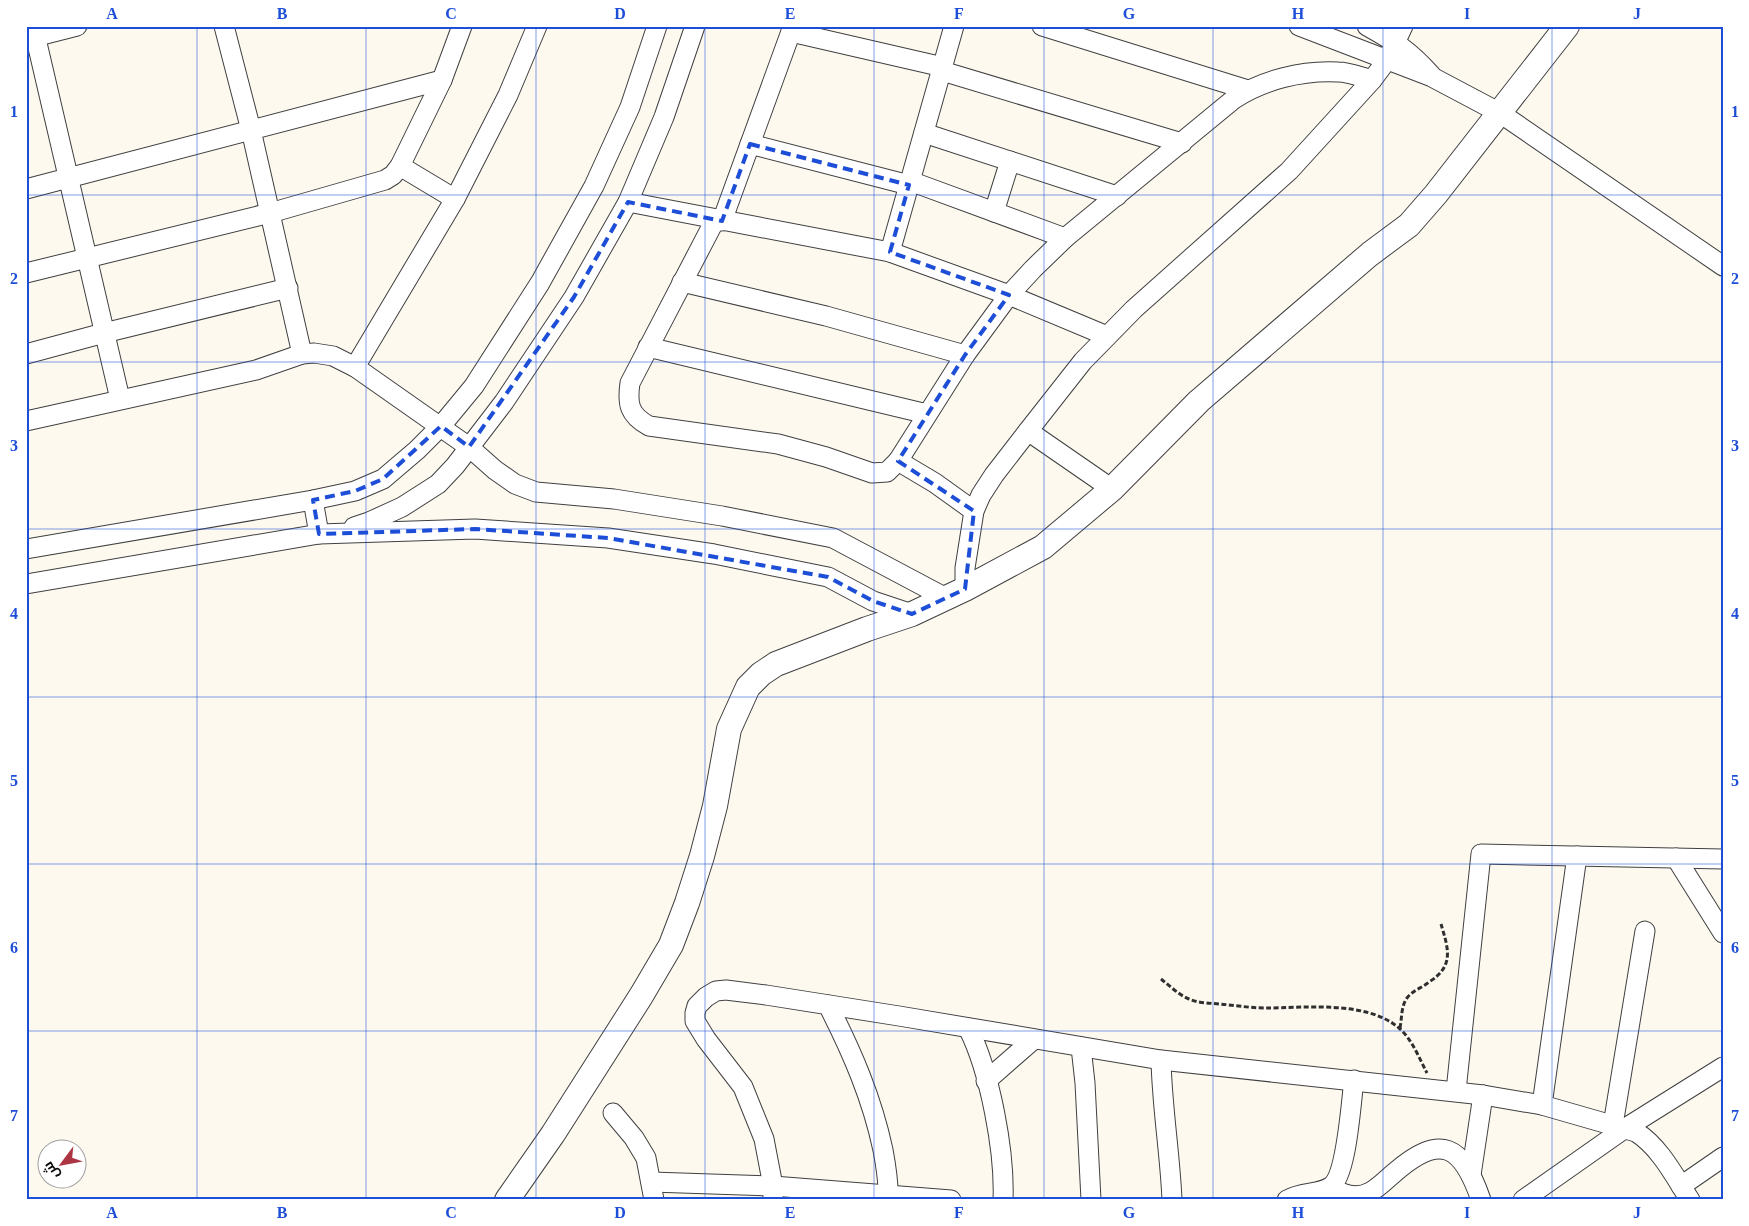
<svg xmlns="http://www.w3.org/2000/svg" width="1749" height="1226" font-family="'Times New Roman',Cairo,serif">
  <rect width="100%" height="100%" fill="#fdf9ef"/>
  <g fill="none" stroke-linecap="round" stroke-linejoin="round">
    <defs>
      <g id="minor">
        <polyline points="33,26 120,399"/>
        <polyline points="224,26 251,130 302,354"/>
        <polyline points="1042,26 1248,90"/>
        <polyline points="1299,26 1432,77 1500,113 1723,266"/>
        <path d="M1367,26C1394,41 1410,51 1431,75"/>
        <polyline points="791,32 943,67"/>
        <polyline points="26,39 77,26"/>
        <polyline points="942,71 1182,143"/>
        <polyline points="924,133 1117,196"/>
        <polyline points="750,144 909,185"/>
        <polyline points="400,166 455,199 355,367 469,447 495,470 515,484 536,492 614,499 722,516 833,538 946,598"/>
        <polyline points="910,181 1065,238"/>
        <polyline points="26,189 442,80"/>
        <polyline points="455,199 508,95 537,26"/>
        <polyline points="628,202 890,252 1009,295 1107,336"/>
        <polyline points="994,212 1010,161"/>
        <path d="M715,220L630,383C627,404 629,415 649,426L778,444L826,457L872,473L887,472L898,461"/>
        <polyline points="722,221 793,26"/>
        <polyline points="890,252 954,26"/>
        <polyline points="26,273 270,213 385,180 393,175 400,166 442,80 462,26"/>
        <polyline points="682,282 826,316 965,355"/>
        <polyline points="648,347 927,414"/>
        <polyline points="26,354 104,333 288,288"/>
        <polyline points="26,421 256,370 302,354 314,353 333,356 355,367"/>
        <polyline points="1028,431 1112,489"/>
        <polyline points="313,500 319,534"/>
        <path d="M974,511L935,483L898,461L965,355L1009,295L1033,269L1065,238L1234,99C1263,80 1302,70 1338,72C1349,72 1361,77 1372,80"/>
        <polyline points="354,527 369,522 402,507 438,484 455,466 504,402 574,297 628,202 664,117 695,26"/>
        <polyline points="26,549 313,500 355,491 383,479 417,450 441,426 474,386 540,283 594,186 630,107 657,26"/>
        <polyline points="26,584 319,534 475,529 608,538 714,554 828,577 873,601 912,614"/>
        <polyline points="965,589 965,568 974,511 981,495 994,475 1028,431 1083,361 1134,309 1289,171 1372,80 1387,60 1403,26"/>
        <polyline points="1676,858 1723,933"/>
        <path d="M828,1005C852,1052 872,1098 883,1150C886,1166 889,1184 888,1200"/>
        <path d="M968,1028C990,1071 1005,1152 1003,1200"/>
        <polyline points="1081,1047 1085,1083 1091,1200"/>
        <path d="M1161,1060C1162,1107 1170,1153 1172,1200"/>
        <polyline points="986,1081 1034,1039"/>
        <polyline points="1456,1091 1481,854 1723,859"/>
        <polyline points="1542,1105 1577,856"/>
        <polyline points="613,1113 634,1138 646,1158 654,1200"/>
        <polyline points="1613,1125 1645,931"/>
        <polyline points="1471,1175 1483,1095"/>
        <polyline points="651,1182 773,1186 951,1200"/>
        <path d="M1332,1186C1337,1191 1342,1194 1349,1195C1369,1199 1380,1185 1394,1173C1441,1132 1462,1145 1481,1200"/>
        <polyline points="1681,1186 1723,1157"/>
        <path d="M773,1200V1186L764,1139L743,1087L706,1039L695,1021V1013L697,1006L706,997L716,991L726,990L766,995L899,1016L1161,1060L1483,1095L1542,1105L1636,1132C1660,1147 1675,1177 1690,1200"/>
        <path d="M1287,1200C1302,1191 1317,1195 1330,1187C1347,1177 1351,1101 1354,1080"/>
        <polyline points="1523,1200 1624,1129 1723,1067"/>
      </g>
      <polyline id="tertiary" points="507,1200 553,1134 641,996 671,945 687,903 702,856 715,806 729,729 748,687 761,674 776,664 867,629 912,614 965,589 1043,547 1112,489 1199,401 1370,254 1409,225 1436,194 1567,26"/>
    </defs>
    <use href="#minor" stroke="#404040" stroke-width="21"/>
    <use href="#tertiary" stroke="#404040" stroke-width="26"/>
    <g stroke="#2f2f2f" stroke-width="3" stroke-dasharray="5 2.5" stroke-linecap="butt">
      <path d="M1161,979C1170,986 1179,995 1189,999C1198,1003 1209,1003 1219,1004C1234,1005 1249,1008 1265,1008C1305,1008 1366,1000 1399,1028C1412,1039 1419,1058 1427,1073"/>
      <path d="M1400,1028C1402,1018 1401,1006 1407,998C1413,990 1422,988 1429,982C1455,966 1448,948 1441,924"/>
    </g>
    <use href="#minor" stroke="#fff" stroke-width="19"/>
    <use href="#tertiary" stroke="#fff" stroke-width="24"/>
  </g>
  <path fill="none" stroke="#1d4ed8" stroke-width="4" stroke-dasharray="10 6" stroke-linejoin="round" d="M750,144L909,185L890,252L1009,295L965,355L898,461L974,511L965,589L912,614L873,601L828,577L608,538L475,529L319,534L313,500L355,491L383,479L441,426L469,447L574,297L628,202L722,221Z"/>
  <path fill="none" stroke="#1d4ed8" stroke-width="1" stroke-opacity="0.55" d="M197,26V1200M366,26V1200M536,26V1200M705,26V1200M874,26V1200M1044,26V1200M1213,26V1200M1383,26V1200M1552,26V1200M26,195H1723M26,362H1723M26,529H1723M26,697H1723M26,864H1723M26,1031H1723"/>
  <rect width="1749" height="1226" fill="none" stroke="#ffffff" stroke-width="55"/>
  <g transform="translate(62 1164) rotate(238)"><circle r="24" fill="#ffffff" stroke="#9e9e9e"/>
  <path d="M0-4L9 19L0 12L-9 19Z" fill="#ad3543"/>
  <text y="-8" font-size="14" font-weight="bold" text-anchor="middle" fill="#0d0d0d">ش</text>
  </g>
  <rect x="28" y="28" width="1694" height="1170" fill="none" stroke="#1d4ed8" stroke-width="2"/>
  <g font-size="16" text-anchor="middle" font-weight="bold" fill="#1d4ed8">
    <text x="112" y="19">A</text>
    <text x="282" y="19">B</text>
    <text x="451" y="19">C</text>
    <text x="620" y="19">D</text>
    <text x="790" y="19">E</text>
    <text x="959" y="19">F</text>
    <text x="1129" y="19">G</text>
    <text x="1298" y="19">H</text>
    <text x="1467" y="19">I</text>
    <text x="1637" y="19">J</text>
    <text x="14" y="117">1</text>
    <text x="1735" y="117">1</text>
    <text x="14" y="284">2</text>
    <text x="1735" y="284">2</text>
    <text x="14" y="451">3</text>
    <text x="1735" y="451">3</text>
    <text x="14" y="619">4</text>
    <text x="1735" y="619">4</text>
    <text x="14" y="786">5</text>
    <text x="1735" y="786">5</text>
    <text x="14" y="953">6</text>
    <text x="1735" y="953">6</text>
    <text x="14" y="1121">7</text>
    <text x="1735" y="1121">7</text>
    <text x="112" y="1218">A</text>
    <text x="282" y="1218">B</text>
    <text x="451" y="1218">C</text>
    <text x="620" y="1218">D</text>
    <text x="790" y="1218">E</text>
    <text x="959" y="1218">F</text>
    <text x="1129" y="1218">G</text>
    <text x="1298" y="1218">H</text>
    <text x="1467" y="1218">I</text>
    <text x="1637" y="1218">J</text>
  </g>
</svg>
